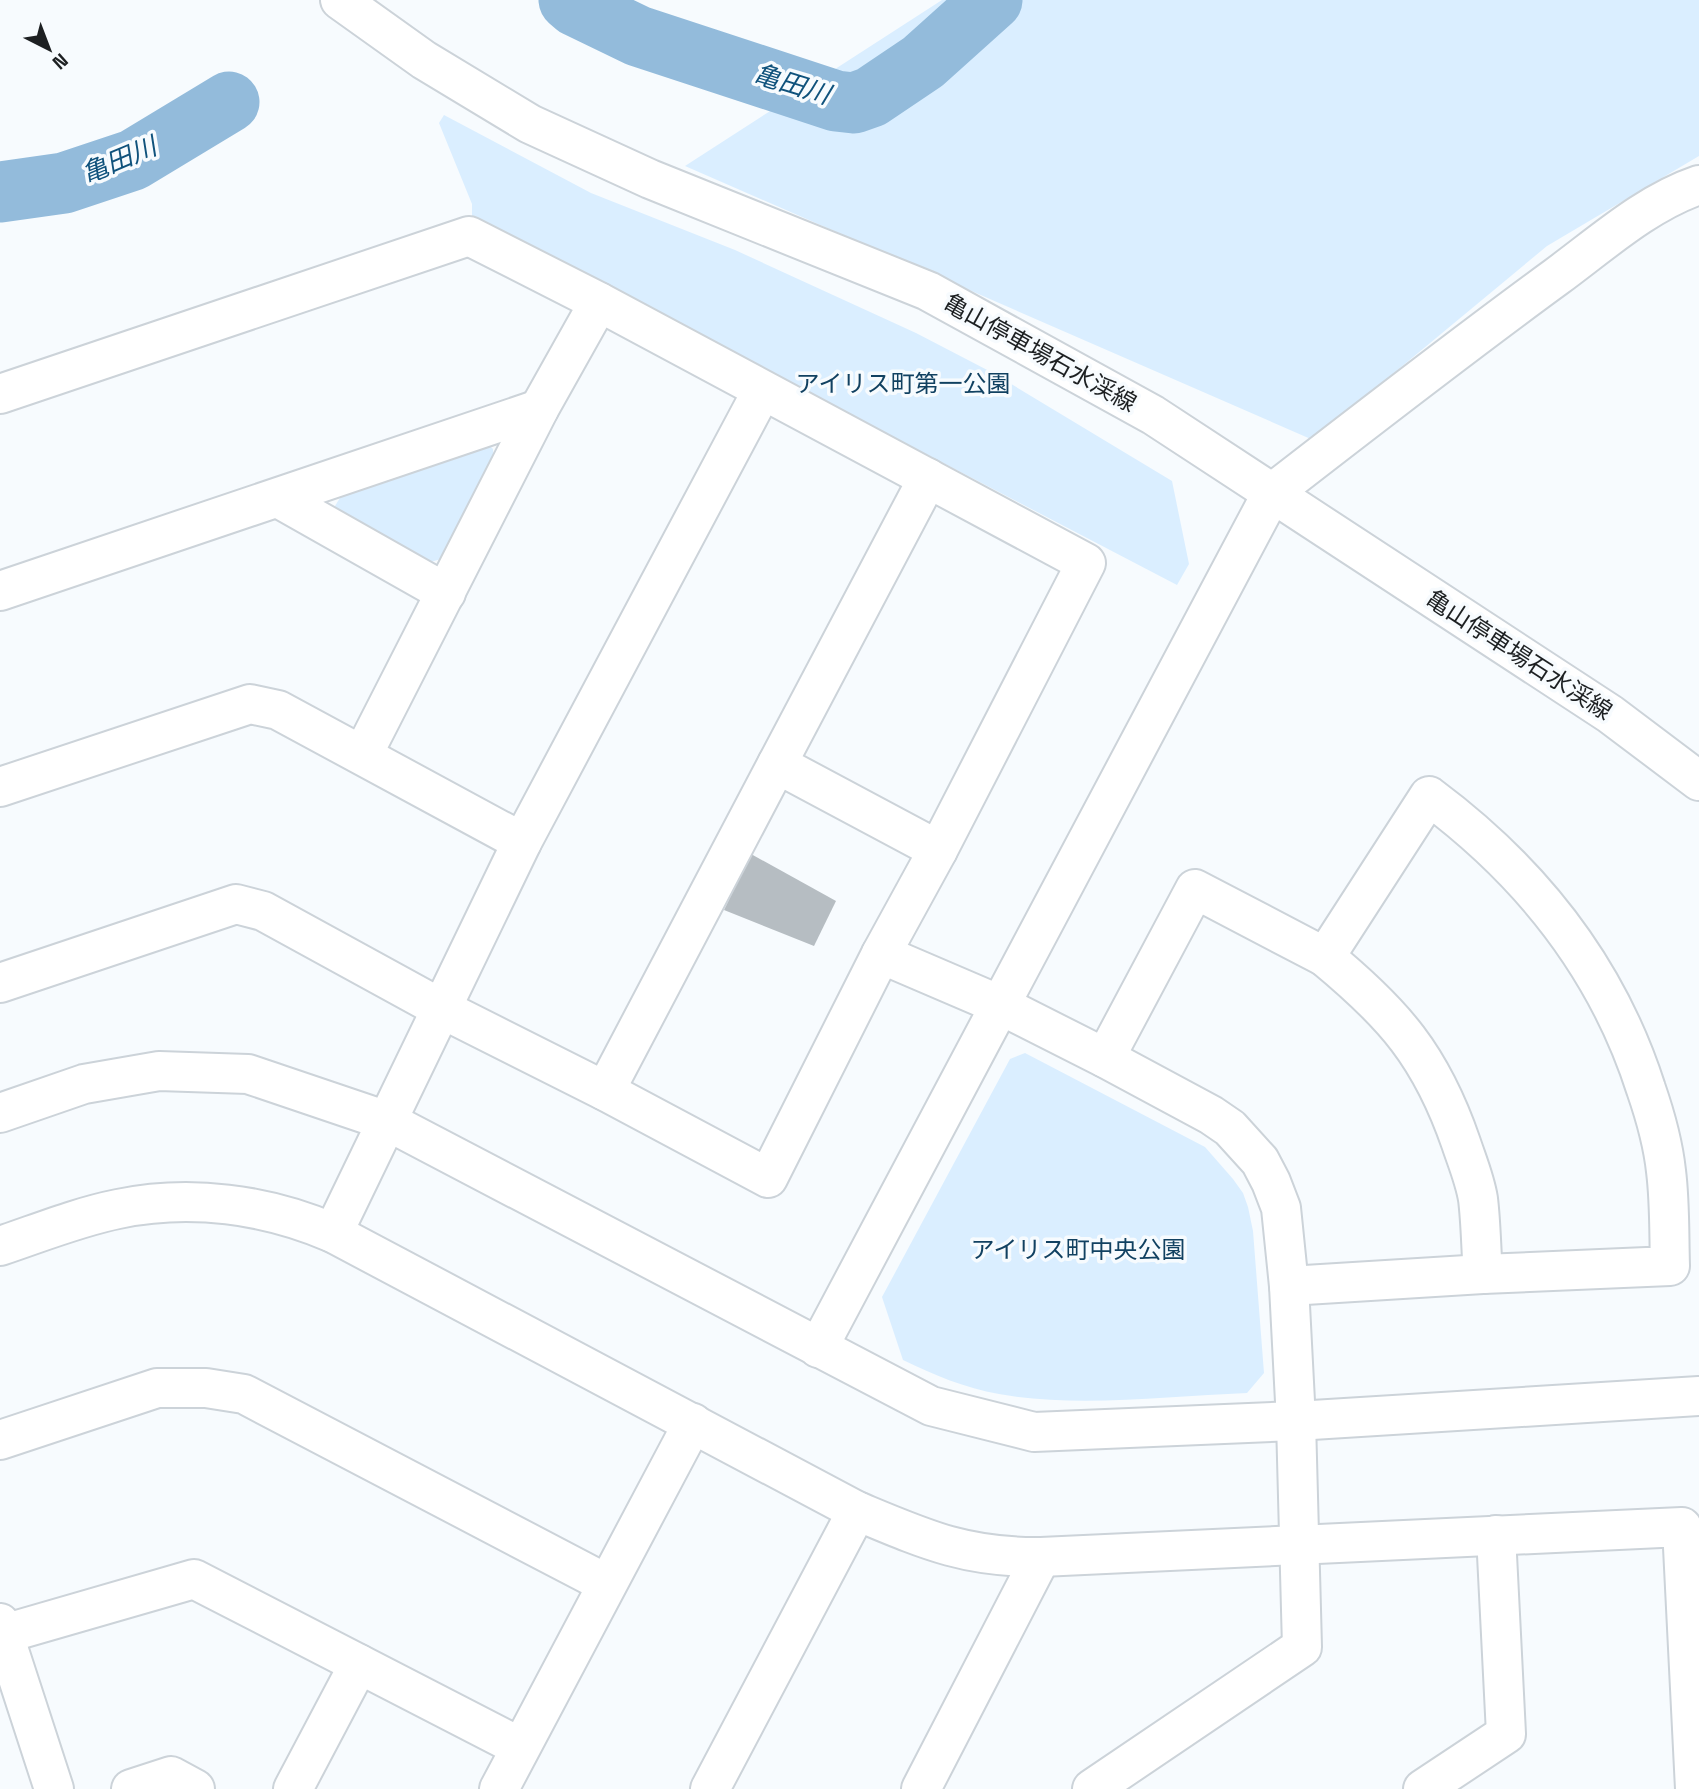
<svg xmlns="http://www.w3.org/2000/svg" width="1699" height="1789" font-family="'Space Grotesk','Noto Sans JP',sans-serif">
  <rect width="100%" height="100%" fill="#f7fbfe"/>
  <g fill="#daeeff">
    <polygon points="942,0 1699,0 1699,156 1547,246 1313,440 685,166"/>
    <polygon points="444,115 591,193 735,250 916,333 993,373 1172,481 1189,564 1177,585 472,217 472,204 439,123"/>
    <polygon points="486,443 493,449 494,470 448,557 427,563 336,516 335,506 343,493"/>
    <path d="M1025,1053L1205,1147L1233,1179L1243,1193L1248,1207L1253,1231L1264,1373L1247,1393C1169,1396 1076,1408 999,1394C965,1388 934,1375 903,1360L882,1297L1010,1059Z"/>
  </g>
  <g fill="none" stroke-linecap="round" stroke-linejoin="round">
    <g stroke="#93bbdb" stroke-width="61">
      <polyline points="569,0 576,6 638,36 836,101 854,103 871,97 923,62 992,0"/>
      <polyline points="0,192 64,183 133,160 229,102"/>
    </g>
  </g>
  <polygon fill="#b6bdc2" points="751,854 836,901 814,946 724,910"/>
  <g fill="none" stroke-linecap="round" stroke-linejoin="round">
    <defs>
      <g id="minor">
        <polyline points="0,394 469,236 599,302 1086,563 938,850 881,954 768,1178 605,1091 440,1008 263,911 236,904 0,983"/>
        <polyline points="928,478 777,764 938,850"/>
        <path d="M1272,493C1366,420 1460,347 1556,277C1601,244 1646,203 1699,185"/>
        <polyline points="278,498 446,593"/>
        <polyline points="0,591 539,409"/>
        <polyline points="363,754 539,409 599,302"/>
        <polyline points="0,787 250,704 278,710 522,842"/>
        <polyline points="881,954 1000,1005 1105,1058 1211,1115 1230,1128 1260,1161 1271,1182 1281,1208 1289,1286 1296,1421 1302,1647 1092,1789"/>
        <path d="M1325,957C1394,1014 1431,1056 1461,1143C1467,1161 1475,1180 1478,1199C1481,1223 1481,1249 1483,1274"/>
        <path d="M1105,1058L1195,889L1325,957L1429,796C1531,872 1607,967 1646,1089C1655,1115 1663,1143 1666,1171C1670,1202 1669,1235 1670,1266L1483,1274L1289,1286"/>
        <polyline points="605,1091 777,764"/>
        <polyline points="333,1233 522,842 762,391"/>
        <path d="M0,1246C39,1233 78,1217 118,1209C190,1194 266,1204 333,1233L857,1511C924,1539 965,1558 1041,1557L1682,1527L1695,1789"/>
        <polyline points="0,1440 157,1388 206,1388 244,1394 607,1584"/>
        <polyline points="0,1623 54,1789"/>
        <polyline points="0,1635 194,1579 520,1747"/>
        <polyline points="131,1789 171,1776 195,1789"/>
        <polyline points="293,1789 359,1664"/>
        <polyline points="499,1789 693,1423"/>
        <polyline points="710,1789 857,1511"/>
        <polyline points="921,1789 1041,1557"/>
        <polyline points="1423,1789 1506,1734 1496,1535"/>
      </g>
      <g id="tertiary">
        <polyline points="0,1113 84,1084 159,1071 248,1074 387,1121 931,1406 1034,1432 1296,1421 1699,1396"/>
        <polyline points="818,1348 1272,493"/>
      </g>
      <polyline id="secondary" points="340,0 424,60 530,124 650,179 928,291 1153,415 1610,714 1699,781"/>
    </defs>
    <use href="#minor" stroke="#ccd3d9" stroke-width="42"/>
    <use href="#tertiary" stroke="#ccd3d9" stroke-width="42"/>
    <use href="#secondary" stroke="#ccd3d9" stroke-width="42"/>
    <use href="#minor" stroke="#fff" stroke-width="38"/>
    <use href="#tertiary" stroke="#fff" stroke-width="38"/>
    <use href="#secondary" stroke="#fff" stroke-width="38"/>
  </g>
  <g text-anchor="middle" stroke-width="7" stroke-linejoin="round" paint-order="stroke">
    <g font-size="24" fill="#1d2022" stroke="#f7fbfe">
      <text transform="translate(1040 353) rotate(29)" y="8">亀山停車場石水渓線</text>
      <text transform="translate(1519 655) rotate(33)" y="8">亀山停車場石水渓線</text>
    </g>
    <g font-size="24" fill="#114161" stroke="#f7fbfe">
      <text x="903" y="392">アイリス町第一公園</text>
      <text x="1078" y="1258">アイリス町中央公園</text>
    </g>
    <g font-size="26" font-style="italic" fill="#0f527c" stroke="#f7fbfe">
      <text transform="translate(792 84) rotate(17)" y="9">亀田川</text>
      <text transform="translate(119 160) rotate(-23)" y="9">亀田川</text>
    </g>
  </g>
  <g transform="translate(49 49) rotate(138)" stroke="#f7fbfe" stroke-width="5" paint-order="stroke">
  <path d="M0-5L12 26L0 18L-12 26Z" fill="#1d2022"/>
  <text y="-10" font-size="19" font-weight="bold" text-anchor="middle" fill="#1d2022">N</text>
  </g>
</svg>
